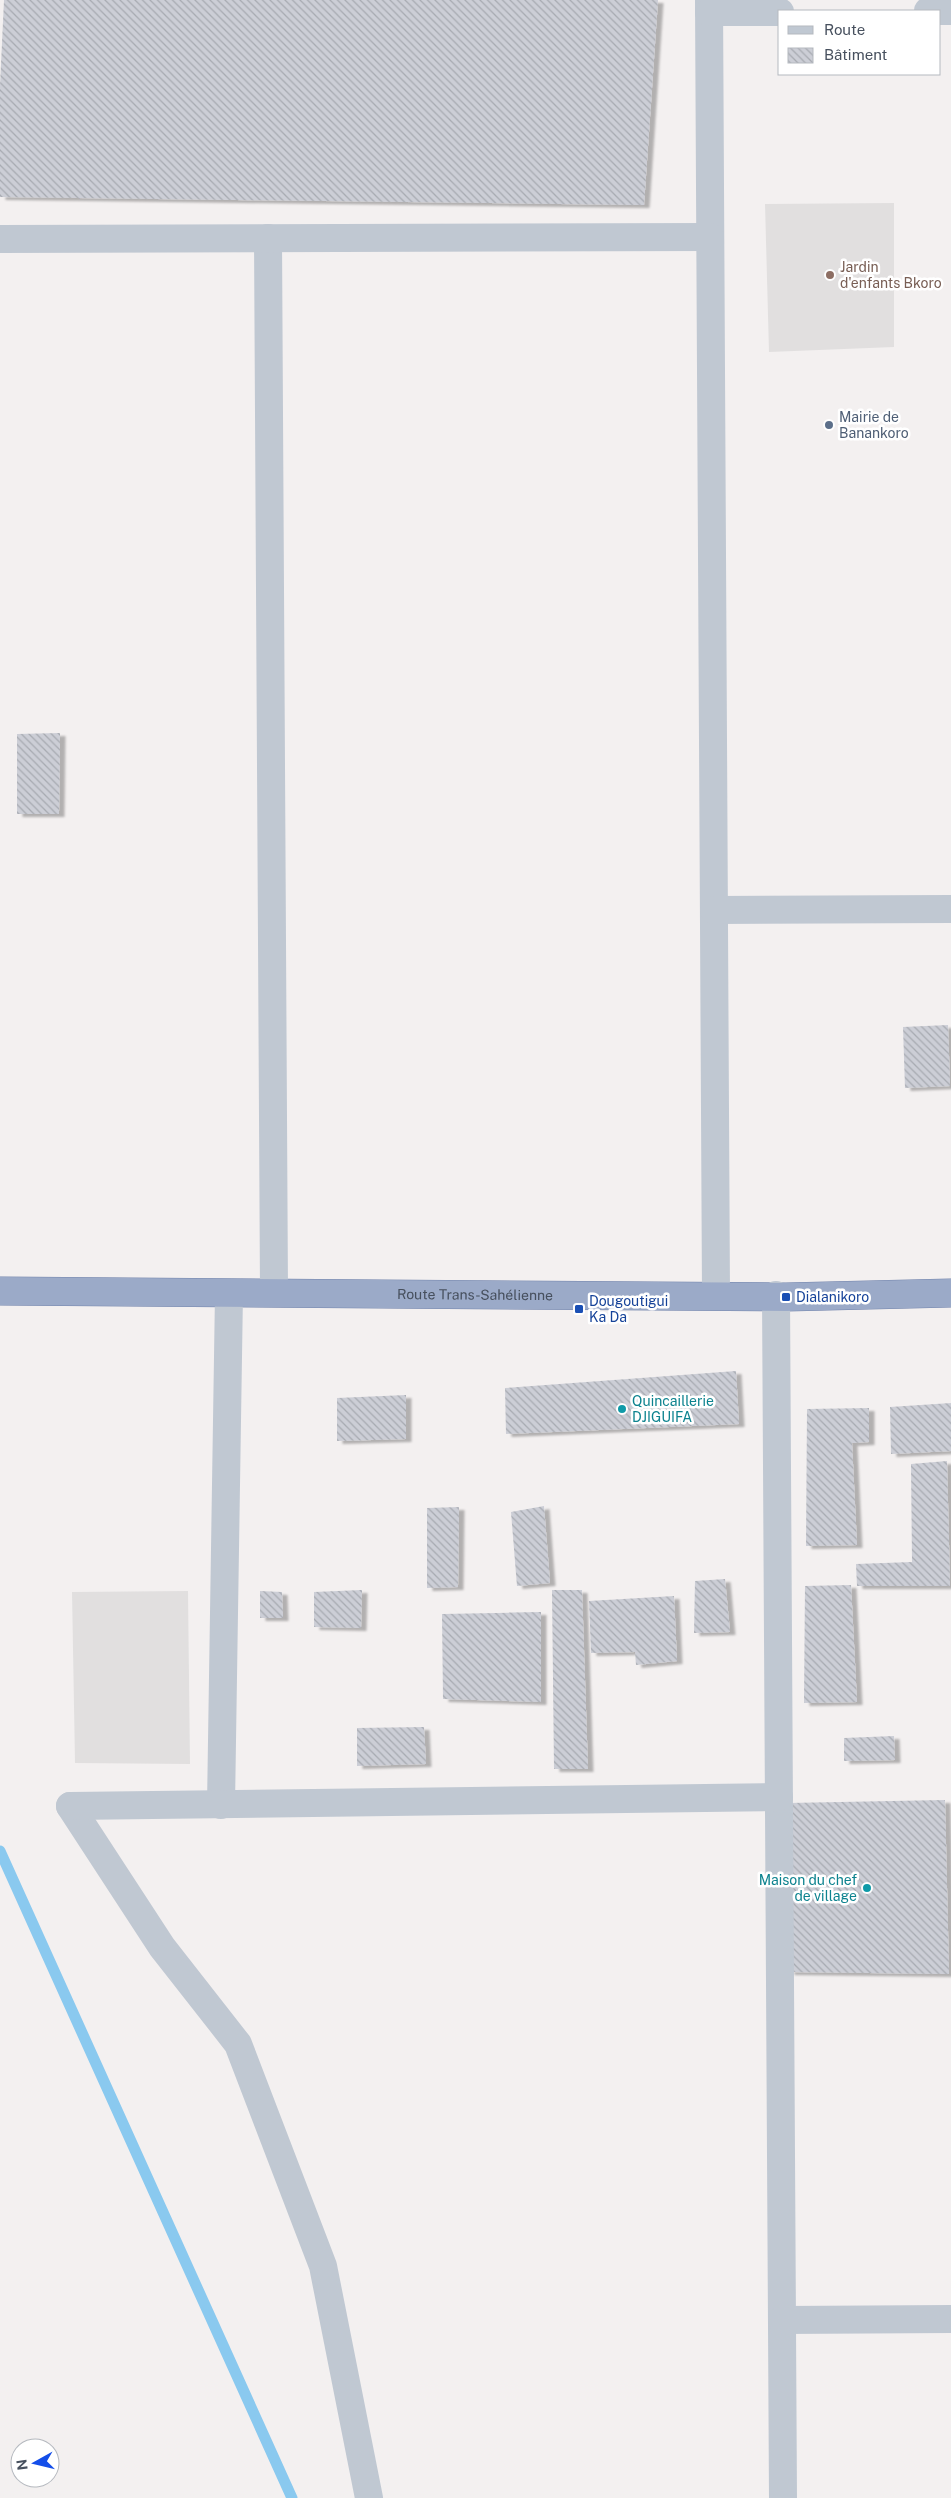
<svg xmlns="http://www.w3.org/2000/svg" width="951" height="2498" font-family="'Public Sans',sans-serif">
  <defs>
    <pattern id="building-back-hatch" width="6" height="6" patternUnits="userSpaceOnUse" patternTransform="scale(1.25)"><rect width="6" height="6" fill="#ccced6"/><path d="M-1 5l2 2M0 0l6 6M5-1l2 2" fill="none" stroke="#a7aab1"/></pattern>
    <filter id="shadow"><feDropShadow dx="5.5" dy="3" stdDeviation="1" flood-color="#0004"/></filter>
  </defs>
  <rect width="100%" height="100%" fill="#f3f0f0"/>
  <g fill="#e1dfdf">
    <polygon points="894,203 894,347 769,352 765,204"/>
    <polygon points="188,1591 190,1764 75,1763 72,1592"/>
  </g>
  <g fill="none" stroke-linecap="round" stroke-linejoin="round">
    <polyline stroke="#8ac9ef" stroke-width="11" points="0,1851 292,2498"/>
  </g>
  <g fill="url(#building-back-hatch)" filter="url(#shadow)">
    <polygon points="4,0 658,0 644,205 0,197 0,86"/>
    <polygon points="60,733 59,814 17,814 17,734"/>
    <polygon points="948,1025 950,1086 905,1088 903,1027"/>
    <polygon points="736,1371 739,1424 506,1434 505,1388"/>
    <polygon points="406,1395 406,1439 337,1441 337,1398"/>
    <polygon points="951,1403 951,1451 891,1454 890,1407"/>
    <polygon points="869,1408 869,1442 852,1443 857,1545 806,1546 807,1409"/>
    <polygon points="947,1461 950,1586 857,1586 856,1564 912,1562 911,1464"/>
    <polygon points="544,1506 550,1583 517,1586 511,1512"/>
    <polygon points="459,1507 458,1587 427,1588 427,1508"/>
    <polygon points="725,1579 730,1632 694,1633 695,1581"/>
    <polygon points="851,1585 857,1702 804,1703 805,1586"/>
    <polygon points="362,1590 361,1628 314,1627 314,1592"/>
    <polygon points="552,1590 582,1590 588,1769 554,1769"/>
    <polygon points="260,1591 282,1592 283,1618 260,1618"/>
    <polygon points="674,1596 677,1661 636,1665 635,1652 591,1653 589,1601"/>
    <polygon points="541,1612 541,1702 443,1699 442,1614"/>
    <polygon points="424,1727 426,1764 357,1766 357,1728"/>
    <polygon points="894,1736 895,1760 844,1761 844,1738"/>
    <polygon points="945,1800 949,1974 789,1972 788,1803"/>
  </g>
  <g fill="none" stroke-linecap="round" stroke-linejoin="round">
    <defs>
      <g id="trunk">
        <path id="s1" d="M0,1291L786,1297L951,1293"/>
      </g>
    </defs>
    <use href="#trunk" stroke="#7284ac" stroke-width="29"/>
    <g stroke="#c0c8d2" stroke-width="28">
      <polyline points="709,0 716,1295"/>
      <polyline points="928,11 951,11"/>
      <polyline points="709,12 780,12"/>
      <polyline points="268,238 274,1293"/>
      <polyline points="0,239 710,237"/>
      <polyline points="714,910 951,909"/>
      <polyline points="776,1295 783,2498"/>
      <polyline points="221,1805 229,1293"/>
      <polyline points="70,1806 162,1947 238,2044 323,2266 369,2498"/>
      <polyline points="70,1806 779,1797"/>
      <polyline points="782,2320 951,2319"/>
    </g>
    <use href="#trunk" stroke="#9baac8" stroke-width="28"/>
  </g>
  <circle fill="#8d6e63" stroke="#fff" stroke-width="2" cx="830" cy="275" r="5"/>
  <circle fill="#5c6f8a" stroke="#fff" stroke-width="2" cx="829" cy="425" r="5"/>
  <g fill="#1a4fb4" stroke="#fff" stroke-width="2">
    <rect x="781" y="1292" width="10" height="10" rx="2.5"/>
    <rect x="574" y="1304" width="10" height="10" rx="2.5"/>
  </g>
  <g fill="#0f9aa8" stroke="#fff" stroke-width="2">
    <circle cx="622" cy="1409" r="5"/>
    <circle cx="867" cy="1888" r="5"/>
  </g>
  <g text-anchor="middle" stroke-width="5" stroke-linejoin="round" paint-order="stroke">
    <g font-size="14" fill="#785e54" stroke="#fff" text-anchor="start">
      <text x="840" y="272">Jardin<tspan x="840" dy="16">d'enfants Bkoro</tspan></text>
    </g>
    <g font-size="14" fill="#4e5e75" stroke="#fff" text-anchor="start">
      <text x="839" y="422">Mairie de<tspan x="839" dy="16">Banankoro</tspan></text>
    </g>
    <g font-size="14" fill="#47505e" stroke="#fff">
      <text dy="5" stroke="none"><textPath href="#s1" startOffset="475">Route Trans-Sahélienne</textPath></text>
    </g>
    <g font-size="14" fill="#164399" stroke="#fff" text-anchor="start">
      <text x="796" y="1302">Dialanikoro</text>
      <text x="589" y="1306">Dougoutigui<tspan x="589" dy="16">Ka Da</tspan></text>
    </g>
    <g font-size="14" fill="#0d838f" stroke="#fff" text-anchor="start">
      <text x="632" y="1406">Quincaillerie<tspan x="632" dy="16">DJIGUIFA</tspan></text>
      <text x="857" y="1885" text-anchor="end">Maison du chef<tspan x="857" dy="16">de village</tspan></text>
    </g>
  </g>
  <rect x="778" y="10" width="162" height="65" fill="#ffffff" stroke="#b5b9bf"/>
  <rect x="788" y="26" width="25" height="8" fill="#c0c8d2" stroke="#b5b9bf"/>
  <text x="824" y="35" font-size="15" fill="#47505e">Route</text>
  <rect x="788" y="48" width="25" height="15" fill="url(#building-back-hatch)" stroke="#b5b9bf"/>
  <text x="824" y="60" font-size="15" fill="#47505e">Bâtiment</text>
  <g transform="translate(35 2463) rotate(262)"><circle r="24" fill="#ffffff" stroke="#b5b9bf"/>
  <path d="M0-4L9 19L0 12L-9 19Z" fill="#144ee9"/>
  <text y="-8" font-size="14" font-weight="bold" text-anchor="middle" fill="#47505e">N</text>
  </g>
</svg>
